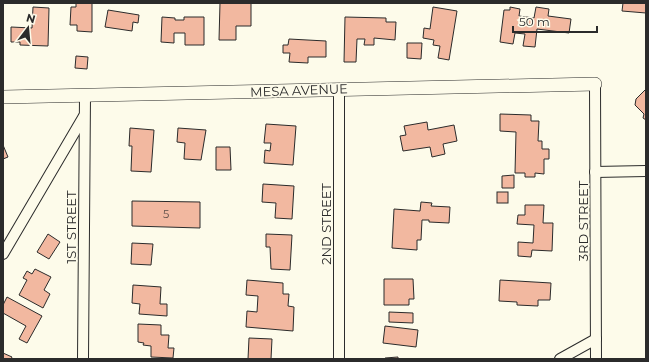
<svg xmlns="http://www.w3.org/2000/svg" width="649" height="362" font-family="Montserrat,sans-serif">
  <rect width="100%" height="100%" fill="#fdfbea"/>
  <g fill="#f2b8a0" stroke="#2b2b2b">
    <polygon points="76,3 92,3 92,32 77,31 77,25 70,25 71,7 76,7"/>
    <polygon points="220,3 251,3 251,26 236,26 236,40 219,40"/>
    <polygon points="623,3 646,3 646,13 622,11"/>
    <polygon points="33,7 49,8 48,46 20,45 20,42 11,42 11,27 32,28"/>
    <polygon points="433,7 457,11 449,60 438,58 440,46 433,45 434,40 423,38 424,28 430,29"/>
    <polygon points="510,7 520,9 519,16 534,18 536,7 549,9 548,16 571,19 569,33 537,29 535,47 523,46 525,34 515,33 513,44 500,42 504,10 510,10"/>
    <polygon points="108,10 139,15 138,23 133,22 132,31 105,27"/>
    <polygon points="162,17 175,18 175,20 184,20 184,17 204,17 204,45 185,45 185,33 174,33 174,43 161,42"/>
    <polygon points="345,17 386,18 386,22 396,22 395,40 374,38 374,45 364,45 365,39 357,39 356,62 344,62"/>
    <polygon points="289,39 326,41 326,57 308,57 308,63 289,62 290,53 283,53 283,45 288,45"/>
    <polygon points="407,43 422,43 421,59 407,58"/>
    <polygon points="76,56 88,57 87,69 75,68"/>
    <polygon points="646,89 646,120 643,118 644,114 635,105 636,99"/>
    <polygon points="500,114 531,115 531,121 539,121 538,141 542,141 542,149 549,149 549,159 544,159 544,174 535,173 535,177 525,177 525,173 515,173 516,132 500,131"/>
    <polygon points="427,122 428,130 454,125 457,141 443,144 445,154 432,157 430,147 403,151 400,136 406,135 404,126"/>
    <polygon points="266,124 296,126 293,165 264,163 265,150 270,151 271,143 264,143"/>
    <polygon points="130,128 154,130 151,172 131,171 132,146 129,146"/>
    <polygon points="178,128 206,130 201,160 184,159 185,143 177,142"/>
    <polygon points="3,145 8,157 3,159"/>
    <polygon points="216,147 230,147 231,170 216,170"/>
    <polygon points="514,175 514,188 502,188 502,176"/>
    <polygon points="263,184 294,186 292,219 275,218 276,203 262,202"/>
    <rect x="497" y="192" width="11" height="11"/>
    <polygon points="132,201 200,202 200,228 132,226"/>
    <polygon points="421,202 432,203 431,206 450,207 449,223 429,222 429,220 422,220 421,240 417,240 417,250 392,248 394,209 420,211"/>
    <polygon points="525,205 544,205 543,223 553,223 552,251 532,250 531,257 518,256 518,242 533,243 534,225 517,224 518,215 525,215"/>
    <polygon points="48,234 60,242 49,259 37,252"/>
    <polygon points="266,234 292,235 290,270 271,269 270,247 266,247"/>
    <polygon points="132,243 153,244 151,265 131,264"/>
    <polygon points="35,269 51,277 44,290 50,294 43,308 19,295 27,280 23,278 27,271 32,274"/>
    <polygon points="384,279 413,279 414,299 409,299 409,305 384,305"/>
    <polygon points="247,280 283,283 283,294 289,294 288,306 294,307 293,331 246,327 247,311 257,312 258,296 246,295"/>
    <polygon points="500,280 551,283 550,300 538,300 538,306 517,305 517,302 499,301"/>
    <polygon points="133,285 161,287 160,304 167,304 167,316 139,314 140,304 132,303"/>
    <polygon points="7,297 42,316 27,343 19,339 26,326 3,313 3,305"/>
    <polygon points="389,312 413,313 413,323 389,322"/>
    <polygon points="138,324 161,325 161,335 169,335 168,348 174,348 173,358 151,357 151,346 143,345 144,343 138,342"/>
    <polygon points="385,326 418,330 416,347 383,343"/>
    <polygon points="249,338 272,339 271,359 248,359"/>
    <polygon points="3,353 12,357 11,359 3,359"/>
    <polygon points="398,357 398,359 385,359 385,358"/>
  </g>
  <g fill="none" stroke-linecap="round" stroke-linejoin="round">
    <defs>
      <g id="minor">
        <polyline points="595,84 596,359"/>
        <polyline points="339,89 339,359"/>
        <polyline points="595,172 646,171"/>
        <polyline points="3,254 84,116"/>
        <polyline points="83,359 85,96"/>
        <polyline points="560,359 596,339"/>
      </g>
      <polyline id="tertiary" points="3,97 595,84"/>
    </defs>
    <use href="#minor" stroke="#2b2b2b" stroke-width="12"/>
    <use href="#tertiary" stroke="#2b2b2b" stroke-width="14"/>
    <use href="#minor" stroke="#fdfbea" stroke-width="10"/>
    <use href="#tertiary" stroke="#fdfbea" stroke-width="13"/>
  </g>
  <g text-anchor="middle" stroke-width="3" stroke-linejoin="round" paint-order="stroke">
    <g font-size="11" fill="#5d4e48">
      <text x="166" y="218">5</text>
    </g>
    <g font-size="13" fill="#2b2b2b" stroke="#fdfbea">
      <text transform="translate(299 90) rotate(-2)" y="5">MESA AVENUE</text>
      <text transform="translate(583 221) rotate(-90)" y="5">3RD STREET</text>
      <text transform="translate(326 224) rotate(-90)" y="5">2ND STREET</text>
      <text transform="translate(71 227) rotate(-90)" y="5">1ST STREET</text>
    </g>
  </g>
  <rect width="649" height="362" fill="none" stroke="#2b2b2b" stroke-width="8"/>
  <g transform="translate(28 28) rotate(16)" stroke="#fdfbea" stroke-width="3" paint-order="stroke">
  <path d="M0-3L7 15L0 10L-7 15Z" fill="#2b2b2b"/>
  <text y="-6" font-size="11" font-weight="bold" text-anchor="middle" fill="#2b2b2b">N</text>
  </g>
  <path d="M513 26v6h84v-6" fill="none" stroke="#2b2b2b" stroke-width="2"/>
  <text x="519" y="26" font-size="12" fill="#2b2b2b" stroke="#fdfbea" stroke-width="3" paint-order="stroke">50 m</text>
</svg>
